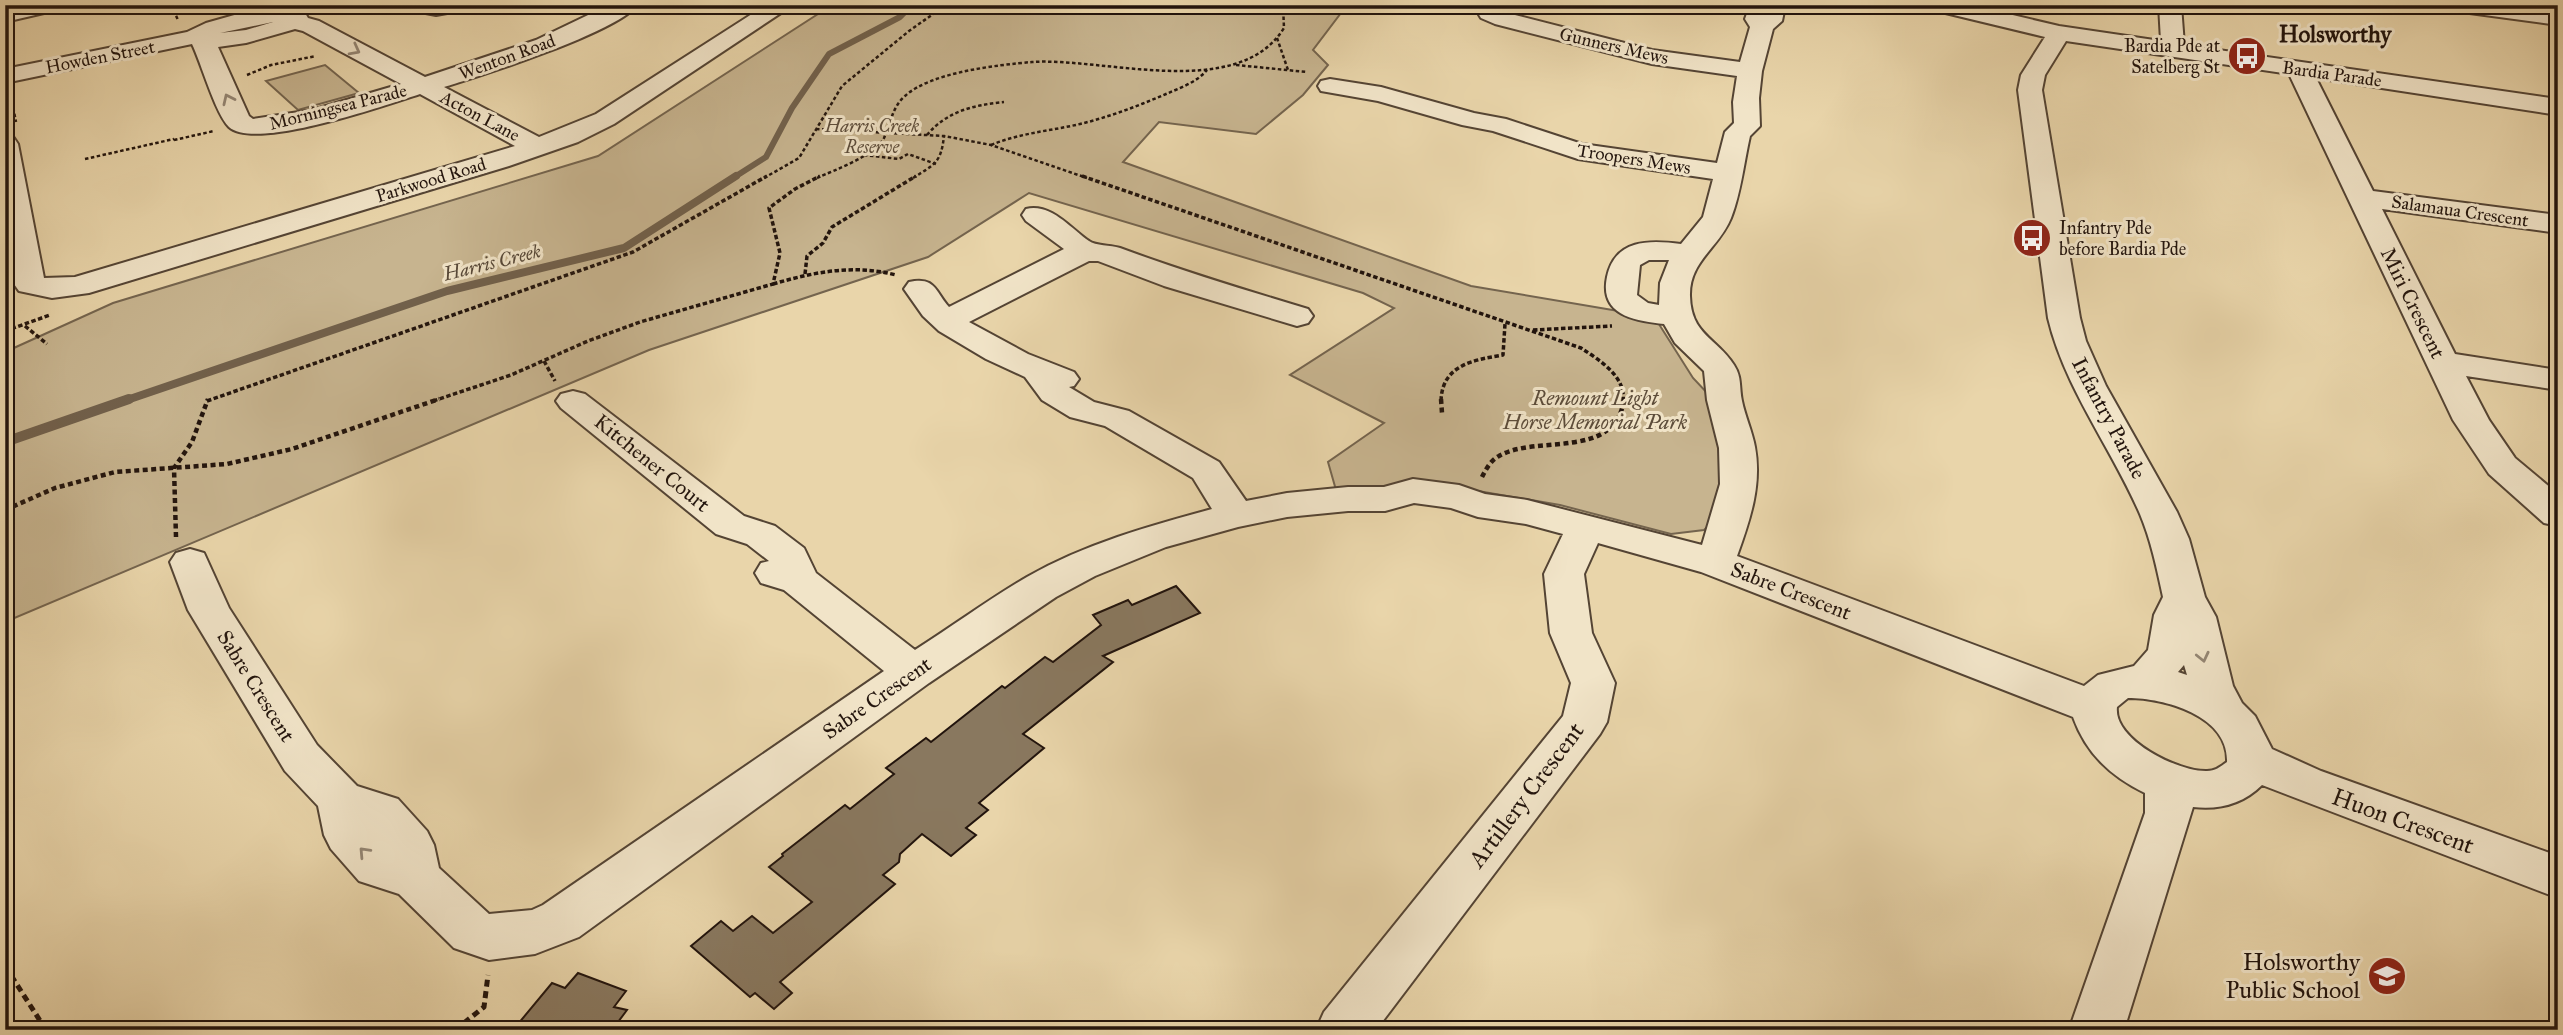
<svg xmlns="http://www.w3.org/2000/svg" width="2563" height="1035" font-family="'IM FELL Great Primer',serif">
  <rect width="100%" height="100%" fill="#e9d5aa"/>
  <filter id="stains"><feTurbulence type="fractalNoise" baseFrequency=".00286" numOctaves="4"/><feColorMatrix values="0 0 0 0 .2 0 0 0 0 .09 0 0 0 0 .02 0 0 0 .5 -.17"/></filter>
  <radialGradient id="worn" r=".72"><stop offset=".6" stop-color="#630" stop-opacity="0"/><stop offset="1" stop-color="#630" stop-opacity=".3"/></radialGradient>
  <g fill="#c7b48f" stroke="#74644e" stroke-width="2">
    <polygon points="832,5 1347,5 1313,50 1328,65 1303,95 1256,134 1159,122 1123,162 1471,286 1642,315 1657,321 1693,378 1710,396 1725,463 1716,519 1704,530 1671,534 1560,505 1478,491 1336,490 1328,462 1384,423 1290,375 1394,308 1363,293 1029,193 928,257 649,350 5,622 5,352 113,303 598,156"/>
    <polygon points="325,65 359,93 298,110 266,81"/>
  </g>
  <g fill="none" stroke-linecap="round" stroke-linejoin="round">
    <polyline stroke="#71604b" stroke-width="6" points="733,178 766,157 792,108 829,54 900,17 912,5"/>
    <polyline stroke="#71604b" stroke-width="8" points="124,401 447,291 624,248 736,176"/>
    <polyline stroke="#71604b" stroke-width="10" points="5,442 129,399"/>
  </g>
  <g fill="#89785f" stroke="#22140d" stroke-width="2">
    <polygon points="1176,586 1200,613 1103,656 1113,662 1023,734 1044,748 979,803 988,810 966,828 976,835 951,856 922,834 900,854 899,862 883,875 895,884 780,982 792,993 774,1009 755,993 750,997 691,946 721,921 733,931 752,916 773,933 812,902 769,867 783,856 782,854 845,805 850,809 894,774 886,768 926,738 931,742 1002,686 1005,688 1045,657 1053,662 1101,625 1093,615 1128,600 1132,605"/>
    <polygon points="578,973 626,991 614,1007 627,1010 612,1030 513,1030 552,983 565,988"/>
  </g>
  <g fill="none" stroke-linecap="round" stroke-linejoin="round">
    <defs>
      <g id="minor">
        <polygon points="18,5 60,5 57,10 5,22 5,8"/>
        <polygon points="407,5 467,5 464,10 436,15 410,10"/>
        <path d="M609,5H637C618,32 480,76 444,87L539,137L596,114L766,5H793L614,124L578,142L509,166L89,293L52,298L19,291L14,284L5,227V136L14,138L18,144L44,278L75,277L515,146L420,94C386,105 255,151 229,127C215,113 201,62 192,44L5,83V69L187,32L206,23L245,12L277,8L305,13L308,18L319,21L425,77L536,40ZM273,22L246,30L220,33ZM295,29L303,31L401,84L312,110L253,119L249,116L218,47L246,43Z"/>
        <path d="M1473,5H1495L1511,14L1652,50L1740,62L1750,27L1745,19L1750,5L1781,6L1784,11L1782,21L1773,29L1762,71L1759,98L1760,126L1750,136C1744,162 1741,193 1731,218C1719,248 1689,261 1690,296C1691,335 1716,337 1734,365C1742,377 1739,387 1742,401C1745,416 1752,431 1755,447C1762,485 1750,520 1737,556L2084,686L2098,675L2134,666L2148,650L2154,615L2163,597C2157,569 2151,540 2140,514C2111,447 2065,389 2048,318L2018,90L2021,75L2045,37L1933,10L1930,5H1970L2059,26L2161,41L2159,5H2181L2184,45L2558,99V115L2316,78L2373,191L2558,215V233L2382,209L2455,354L2558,370V390L2466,376L2489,420L2515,458L2558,494V526L2544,523L2489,474L2453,420L2289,74L2066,41L2045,75L2042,90L2080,318L2086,341L2106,386L2177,512L2189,539L2205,597L2216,617L2233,686L2242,703L2255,716L2272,749L2321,771L2558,856V898L2262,785C2243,804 2219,810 2193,807L2124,1030H2069L2145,813V793C2110,776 2086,753 2073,717L1701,572L1598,543L1584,574L1592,633L1615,683L1607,722L1600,734L1376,1030H1316L1324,1012L1563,716L1571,683L1550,633L1544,574L1563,534L1526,524L1478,517L1451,508L1414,503L1385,511H1348L1287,517L1238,527L1166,547L1095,576L1056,597L929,683L579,937L535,954L489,960L454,948L399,894L359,881L331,849L324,835L318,806L285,771L188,610L170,562L176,553L190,549L204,553L229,608L317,745L357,786L398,799L427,831L434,845L439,868L489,914L532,910L543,905L884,671L784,590L761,583L755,573L761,563L769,561L747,544L716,534L561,408L556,401L561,394L573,391L585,394L744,516L775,526L804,548L816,573L915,650C953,626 989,599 1027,577C1085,544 1149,526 1212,509L1193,478L1105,426L1070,417L1042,400L1025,377L986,359L939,331L923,316L904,289L909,282C935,276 935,291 949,307L1064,249L1026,221L1022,215L1026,209C1051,203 1070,228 1089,241C1095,246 1111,245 1120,248C1182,271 1245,290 1308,309L1313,316L1308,323L1297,326L1164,286L1098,261H1089L969,322L1028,354L1074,372L1079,379L1074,386L1069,387L1094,402L1129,411L1219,462L1246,501L1287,493L1348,487H1384L1413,479L1459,485L1485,494L1527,500L1702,545L1720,484L1719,448L1707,400L1704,371L1675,343L1664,324C1634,321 1599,315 1607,277C1615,239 1649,240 1681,244L1703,217L1713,179L1578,159L1493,131L1462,125L1378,101L1321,91L1318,86L1321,81L1330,79L1381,87L1474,113L1506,119L1582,144L1717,163L1725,132L1734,123L1733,102L1737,76L1652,64L1495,24L1481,18ZM1649,260H1669L1660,283L1659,305L1648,303L1637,295L1640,265ZM2184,665L2187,675L2178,672ZM2128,698C2165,698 2229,716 2227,762C2220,767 2215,771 2207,771C2179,772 2113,740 2117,707Z"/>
        <polygon points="2451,5 2513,5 2558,11 2558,25 2462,12 2454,10"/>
      </g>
    </defs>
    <use href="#minor" stroke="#544434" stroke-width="4"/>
    <g stroke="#22140d" stroke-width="2.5" stroke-dasharray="3.5 2.5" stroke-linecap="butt">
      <polyline points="171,5 178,20"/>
      <polyline points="2419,5 2439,8"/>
      <polyline points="1277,38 1288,70"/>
      <polyline points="1236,65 1307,72"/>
      <polyline points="247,75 271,65 316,56"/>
      <polyline points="11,96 16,122"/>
      <polyline points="816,129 944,136 991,145 1087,178"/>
      <path d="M927,135C947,111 974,105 1004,102"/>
      <polyline points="174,140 214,131"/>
      <path d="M991,145C1020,133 1050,131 1080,124C1109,117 1138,106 1166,94C1180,88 1197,82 1207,70"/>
      <polyline points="864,155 899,159 908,154 936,164"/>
      <polyline points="85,159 174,139"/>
      <polyline points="764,178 799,158 842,86 909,31 946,5"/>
      <path d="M817,178C834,170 875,156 884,138C891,123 892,107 905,96C931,72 998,65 1032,62C1104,57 1238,102 1284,28L1283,5"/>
      <path d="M913,178C935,164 941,163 944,136"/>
    </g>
    <g stroke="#22140d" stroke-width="3.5" stroke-dasharray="4.5 2.5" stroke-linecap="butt">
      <path d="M1082,176L1581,348C1599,360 1626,376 1623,401"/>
      <polyline points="805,274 807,256 823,243 832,227 916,176"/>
      <path d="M773,284C814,272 854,264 896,275"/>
      <polyline points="25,326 47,344"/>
      <polyline points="1533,330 1612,326"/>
      <polyline points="5,331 50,315"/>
      <polyline points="544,361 555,381"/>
      <polyline points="207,401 633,252 767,176"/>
      <polyline points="433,401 511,375 588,341 640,322 773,284 780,253 769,208 795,189 820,176"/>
      <path d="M1441,401C1442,365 1473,360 1503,355L1505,324"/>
    </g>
    <g stroke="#22140d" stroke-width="4.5" stroke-dasharray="5 3.5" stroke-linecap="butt">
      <polyline points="1441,399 1442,413"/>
      <path d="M1482,477C1486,469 1491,460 1499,456C1536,434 1616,461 1624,399"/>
      <polyline points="5,510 55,488 115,472 227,464 292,449 439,399"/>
      <polyline points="176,537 174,468 192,442 208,399"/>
    </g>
    <g stroke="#22140d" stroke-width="5" stroke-dasharray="7 4.5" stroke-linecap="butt">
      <polyline points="5,966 46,1030"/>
      <polyline points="455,1030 484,1007 488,975"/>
    </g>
    <use href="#minor" fill="#f1e4c8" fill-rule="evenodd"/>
  </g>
  <defs><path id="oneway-chevron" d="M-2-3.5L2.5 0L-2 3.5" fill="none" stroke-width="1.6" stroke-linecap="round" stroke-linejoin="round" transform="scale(1.75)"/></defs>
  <g stroke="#948674">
    <use href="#oneway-chevron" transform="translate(355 50) rotate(28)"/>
    <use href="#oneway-chevron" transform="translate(228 99) rotate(-115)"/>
    <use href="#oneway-chevron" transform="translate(2203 657) rotate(77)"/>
    <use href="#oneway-chevron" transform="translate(364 852) rotate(-133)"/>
  </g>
  <defs>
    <symbol id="bus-disc" viewBox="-11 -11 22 22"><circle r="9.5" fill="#8f2418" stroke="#f1e4c8"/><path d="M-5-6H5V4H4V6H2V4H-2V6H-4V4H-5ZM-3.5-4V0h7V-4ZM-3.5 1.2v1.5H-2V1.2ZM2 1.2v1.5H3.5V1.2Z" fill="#fff"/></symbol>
    <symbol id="school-disc" viewBox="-11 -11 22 22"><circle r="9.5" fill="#8f2418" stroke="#f1e4c8"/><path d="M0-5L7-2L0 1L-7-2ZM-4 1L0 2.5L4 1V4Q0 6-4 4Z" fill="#fff"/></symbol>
  </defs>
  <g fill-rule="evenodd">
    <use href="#bus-disc" x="2225" y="34" width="44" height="44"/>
    <use href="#bus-disc" x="2010" y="216" width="44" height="44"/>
    <use href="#school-disc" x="2365" y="954" width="44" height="44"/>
  </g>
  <g text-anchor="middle" stroke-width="6" stroke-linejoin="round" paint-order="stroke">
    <g font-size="18" fill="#22140d" stroke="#f1e4c8">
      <text transform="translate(1614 46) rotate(13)" y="6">Gunners Mews</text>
      <text transform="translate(100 57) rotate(-11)" y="6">Howden Street</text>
      <text transform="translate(507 57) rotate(-20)" y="6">Wenton Road</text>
      <text transform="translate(2332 74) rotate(8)" y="6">Bardia Parade</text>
      <text transform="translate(338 107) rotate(-14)" y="6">Morningsea Parade</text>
      <text transform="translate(480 116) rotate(28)" y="6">Acton Lane</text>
      <text transform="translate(1634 159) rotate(9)" y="6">Troopers Mews</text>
      <text transform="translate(431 180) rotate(-17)" y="6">Parkwood Road</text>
      <text transform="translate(2460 211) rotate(8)" y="6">Salamaua Crescent</text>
    </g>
    <g font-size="18" fill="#22140d" stroke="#f1e4c8" text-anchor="end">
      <text x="2220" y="52">Bardia Pde at<tspan x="2220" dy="21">Satelberg St</tspan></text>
      <text x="2059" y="234" text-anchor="start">Infantry Pde<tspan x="2059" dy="21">before Bardia Pde</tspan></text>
    </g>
    <g font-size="18" font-style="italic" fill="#5c4c3a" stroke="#f1e4c8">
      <text x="872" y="132">Harris Creek<tspan x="872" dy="21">Reserve</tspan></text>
    </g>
    <g font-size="19" font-style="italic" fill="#564737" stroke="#f1e4c8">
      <text transform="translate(492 262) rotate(-14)" y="7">Harris Creek</text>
    </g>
    <g font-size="21" fill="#22140d" stroke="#f1e4c8">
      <text transform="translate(2413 303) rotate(64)" y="7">Miri Crescent</text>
      <text transform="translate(2109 418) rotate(62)" y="7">Infantry Parade</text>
      <text transform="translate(652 463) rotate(39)" y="7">Kitchener Court</text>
      <text transform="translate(1791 591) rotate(21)" y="7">Sabre Crescent</text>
      <text transform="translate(256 686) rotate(58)" y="7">Sabre Crescent</text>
      <text transform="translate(877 698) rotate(-35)" y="7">Sabre Crescent</text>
    </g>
    <g font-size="21" font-style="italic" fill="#5c4c3a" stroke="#f1e4c8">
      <text x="1595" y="405">Remount Light<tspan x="1595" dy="24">Horse Memorial Park</tspan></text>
    </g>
    <g font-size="23" font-weight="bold" fill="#22140d" stroke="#f1e4c8">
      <text x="2335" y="42">Holsworthy</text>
    </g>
    <g font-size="24" fill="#22140d" stroke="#f1e4c8">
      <text transform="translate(1526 795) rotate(-53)" y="8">Artillery Crescent</text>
      <text transform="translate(2403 821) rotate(20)" y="8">Huon Crescent</text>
    </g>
    <g font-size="24" fill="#22140d" stroke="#f1e4c8" text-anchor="end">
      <text x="2360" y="970">Holsworthy<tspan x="2360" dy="28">Public School</tspan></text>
    </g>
  </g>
  <rect width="2563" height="1035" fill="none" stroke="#e9d5aa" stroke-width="28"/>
  <rect x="7" y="7" width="2549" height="1021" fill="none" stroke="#22140d" stroke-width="3.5"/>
  <rect x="14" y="14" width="2535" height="1007" fill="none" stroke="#22140d" stroke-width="2"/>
  <rect width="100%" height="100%" filter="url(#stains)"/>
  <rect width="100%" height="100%" fill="url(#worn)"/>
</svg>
